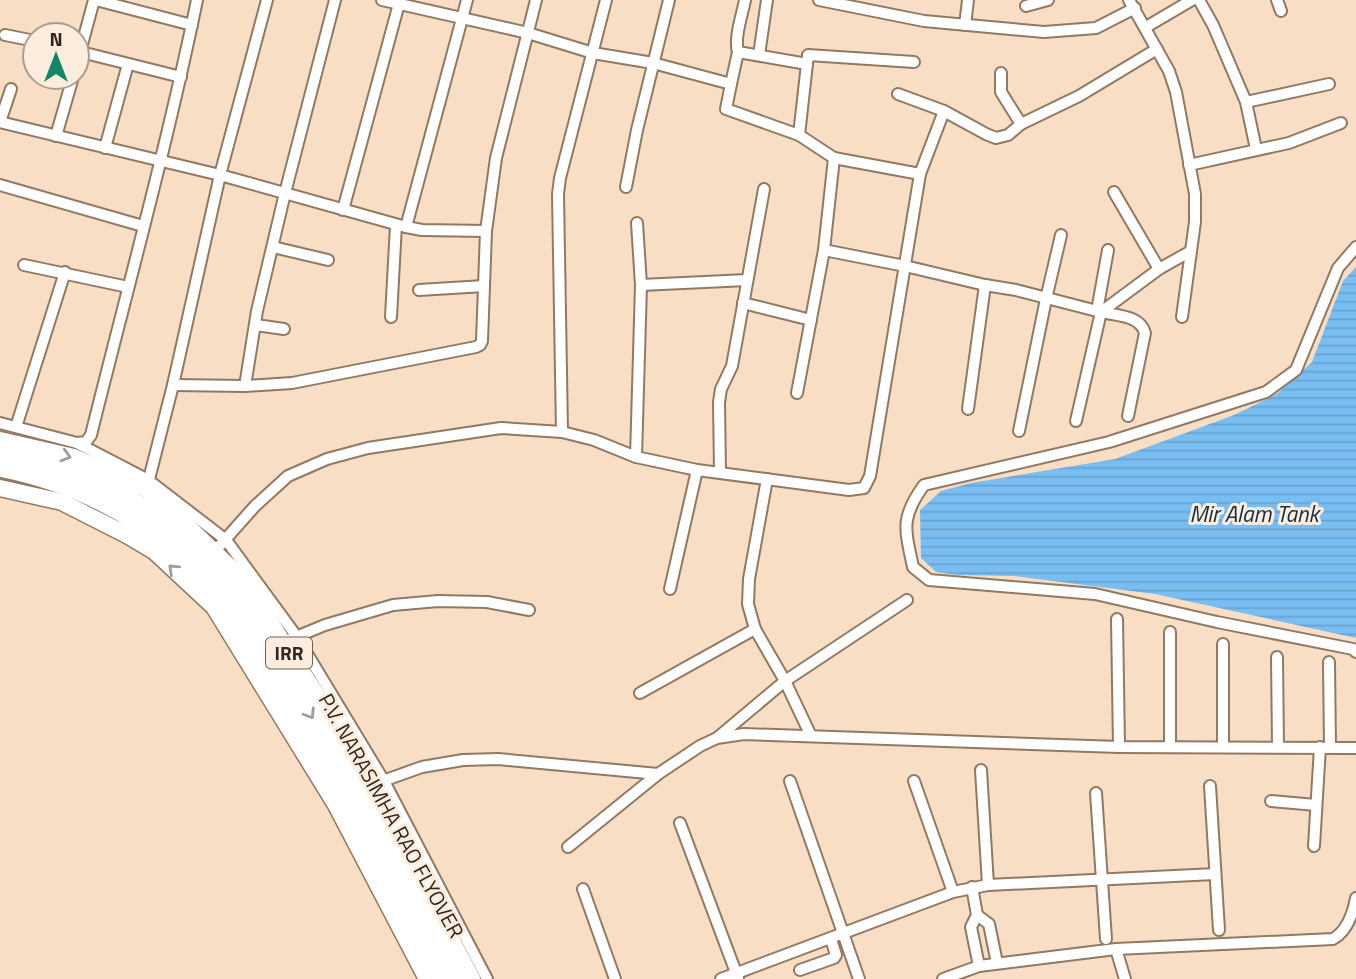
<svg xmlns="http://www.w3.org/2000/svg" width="1356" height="979" font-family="'Titillium Web',sans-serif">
  <defs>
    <pattern id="water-rules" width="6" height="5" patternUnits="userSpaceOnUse" patternTransform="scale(1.75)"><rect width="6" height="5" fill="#79bef2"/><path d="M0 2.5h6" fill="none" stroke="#69a3cf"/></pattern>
  </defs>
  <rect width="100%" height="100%" fill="#f8dec5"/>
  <polygon fill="url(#water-rules)" points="1356,267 1356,638 1155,594 1014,576 958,575 936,572 921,558 920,510 941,491 971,483 1115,459 1234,415 1277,394 1312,362 1343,281"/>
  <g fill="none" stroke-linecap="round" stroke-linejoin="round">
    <defs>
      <g id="minor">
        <polyline points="96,0 192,25"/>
        <polyline points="382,0 528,33 593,53 653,63 731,84 726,109 799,135 834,158 824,250 905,266 985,285 1016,290 1101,312 1159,269 1191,251 1195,222 1195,194 1176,92 1169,71 1129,0"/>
        <polyline points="819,0 924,21 1044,32 1096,28 1135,8"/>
        <polyline points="1199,0 1213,25 1246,102 1256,149"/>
        <polyline points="1277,0 1281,11"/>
        <polyline points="1026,6 1048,0"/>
        <polyline points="965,25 968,0"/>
        <polyline points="1146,27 1192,0"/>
        <polyline points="5,35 35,41"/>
        <polyline points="77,51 181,77"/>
        <path d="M738,52C734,37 742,16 745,0"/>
        <polyline points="759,55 767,0"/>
        <polyline points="77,63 94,0"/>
        <polyline points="1001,73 1001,92 1021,124"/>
        <polyline points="731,84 738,52 807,64"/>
        <polyline points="898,94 944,111 986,134 996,138 1008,135 1021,124 1079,96 1157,49"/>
        <polyline points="1246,102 1329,84"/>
        <polyline points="0,122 220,175 406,227 422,230 486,231"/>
        <polyline points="0,122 11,89"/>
        <polyline points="799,135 808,55 914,62"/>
        <polyline points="56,136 73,77"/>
        <polyline points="105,148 128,64"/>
        <polyline points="834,158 920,174"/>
        <polyline points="1189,165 1289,143 1341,123"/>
        <polyline points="0,185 143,226"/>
        <polyline points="626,187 637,130 669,0"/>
        <polyline points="1114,192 1159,269"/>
        <polyline points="343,210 400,0"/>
        <polyline points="406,227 467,0"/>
        <polyline points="273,247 328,260"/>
        <path d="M1356,247L1338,268L1296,370L1266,392L1109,442L924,485C900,518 905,529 913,567L929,580L1095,594L1217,622L1353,649L1356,652"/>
        <polyline points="24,265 128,287"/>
        <polyline points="641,285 747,280"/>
        <polyline points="419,290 484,286"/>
        <polyline points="743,303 811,320"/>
        <polyline points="1097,311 1108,250"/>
        <polyline points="391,317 396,225"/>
        <polyline points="1182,317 1191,251"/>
        <polyline points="256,325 284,329"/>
        <polyline points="173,385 245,386 292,383 476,347 480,345 482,341 486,231 496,158 536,0"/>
        <polyline points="245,386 257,311 285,193 335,0"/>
        <polyline points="797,393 824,250"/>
        <polyline points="968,409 985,285"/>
        <path d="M1076,421L1101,312C1117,316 1140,315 1145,333L1128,416"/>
        <polyline points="0,423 77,443 148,480 226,540 297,637 384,781 487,979"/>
        <polyline points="16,427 65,272"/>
        <polyline points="1019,431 1046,299 1061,235"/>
        <polyline points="562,432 558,194 560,178 606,0"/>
        <path d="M77,443L86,442L91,435C127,290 167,146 197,0"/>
        <polyline points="636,457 641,285 637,223"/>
        <polyline points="720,473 719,402 721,389 732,366 764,189"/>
        <polyline points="767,479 749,579 748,604 755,629 785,681 811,736"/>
        <polyline points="147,487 173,385 220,175 267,0"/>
        <polyline points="215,551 255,506 288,476 327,459 368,448 501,428 562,432 594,440 636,457 697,470 849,490 864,488 870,476 920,174 944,111"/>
        <polyline points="670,589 697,470"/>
        <polyline points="1117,619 1119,747"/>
        <polyline points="1170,632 1170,747"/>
        <polyline points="291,639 325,625 393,605 438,601 487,602 529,610"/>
        <polyline points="1223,644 1223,747"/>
        <polyline points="1277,657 1278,747"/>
        <polyline points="1329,662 1330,747"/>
        <polyline points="640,693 755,629"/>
        <polyline points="717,738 744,734 1119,747 1356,748"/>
        <polyline points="981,770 988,885"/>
        <polyline points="790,781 859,979"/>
        <polyline points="914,781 953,892"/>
        <polyline points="380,782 422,767 463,760 498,759 658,774"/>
        <polyline points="1210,786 1219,930"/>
        <polyline points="1096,793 1106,939"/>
        <polyline points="1271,801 1316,805"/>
        <polyline points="680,823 738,978"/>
        <polyline points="1314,846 1320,747"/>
        <polyline points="568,847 658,774 700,746 717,738 785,681 907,600"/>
        <polyline points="972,887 977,915 971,927 979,966"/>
        <polyline points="583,889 615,979"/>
        <polyline points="977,915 989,924 997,963"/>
        <polyline points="1116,949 1125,979"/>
        <polyline points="800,970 834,958 836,955 831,939"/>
        <polyline points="721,979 953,892 988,885 1215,874"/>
        <path d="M943,979L979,966L1116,949L1333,939C1347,931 1353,914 1356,898"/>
      </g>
      <g id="primary">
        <polyline points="0,440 74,457 146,489 173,512 237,574 251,591 282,641 375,785 435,908 472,979"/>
        <polyline points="0,488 62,502 127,535 154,551 214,607 336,805 427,979"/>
      </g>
      <g id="motorway">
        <path d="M0,451C59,465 116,486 165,523C221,566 256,626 293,685C315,721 338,757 359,795C393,855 423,917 454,979"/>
        <path d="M0,467C64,480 126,507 175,551C219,589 249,642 279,691C302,729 326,766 347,805C379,862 408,921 438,979"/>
      </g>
    </defs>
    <use href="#minor" stroke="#917963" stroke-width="14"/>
    <use href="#primary" stroke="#917963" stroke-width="19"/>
    <use href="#motorway" stroke="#917963" stroke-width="23"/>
    <use href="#minor" stroke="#fff" stroke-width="10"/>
    <use href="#primary" stroke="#fff" stroke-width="16"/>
    <use href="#motorway" stroke="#fff" stroke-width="19"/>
  </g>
  <defs><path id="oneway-chevron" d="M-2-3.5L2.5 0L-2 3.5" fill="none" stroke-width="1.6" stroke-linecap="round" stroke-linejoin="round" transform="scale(1.75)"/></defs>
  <g stroke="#a29d99">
    <use href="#oneway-chevron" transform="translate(66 456) rotate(16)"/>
    <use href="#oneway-chevron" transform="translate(173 569) rotate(-137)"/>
    <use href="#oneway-chevron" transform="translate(310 714) rotate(58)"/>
  </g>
  <g text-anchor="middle" stroke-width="6" stroke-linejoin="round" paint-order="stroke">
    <rect fill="#fdedde" stroke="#6e6257" stroke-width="2" x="266" y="637.5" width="46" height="31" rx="5"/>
    <g font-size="19" font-weight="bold" fill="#30261d">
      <text x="289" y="660">IRR</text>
    </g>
    <g font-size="21" fill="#30261d" stroke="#fdedde">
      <text transform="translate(391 816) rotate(61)" y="7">P.V. NARASIMHA RAO FLYOVER</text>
    </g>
    <g font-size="23" font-style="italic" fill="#0f2d43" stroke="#fdedde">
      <text x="1254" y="522">Mir Alam Tank</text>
    </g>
  </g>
  <g transform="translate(56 56)"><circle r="33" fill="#fdedde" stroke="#ab9d91" stroke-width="2"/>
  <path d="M0-5L12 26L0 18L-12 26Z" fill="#128767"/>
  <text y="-10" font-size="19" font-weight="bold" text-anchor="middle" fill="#30261d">N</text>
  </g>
</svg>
